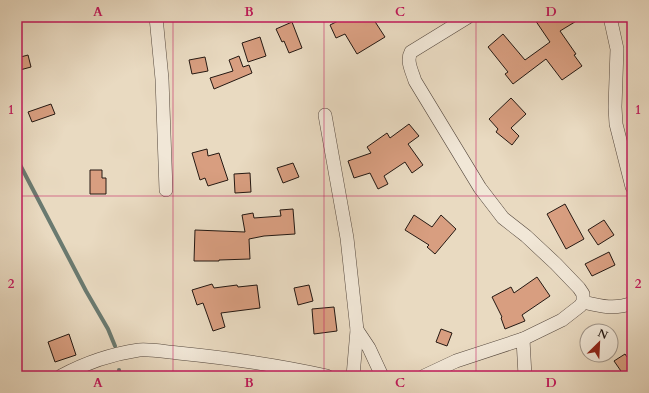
<svg xmlns="http://www.w3.org/2000/svg" width="649" height="393" font-family="Cardo,serif">
  <rect width="100%" height="100%" fill="#e9dac1"/>
  <filter id="stains"><feTurbulence type="fractalNoise" baseFrequency=".005" numOctaves="4"/><feColorMatrix values="0 0 0 0 .2 0 0 0 0 .09 0 0 0 0 .02 0 0 0 .5 -.17"/></filter>
  <radialGradient id="worn" r=".72"><stop offset=".6" stop-color="#630" stop-opacity="0"/><stop offset="1" stop-color="#630" stop-opacity=".3"/></radialGradient>
  <g fill="none" stroke-linecap="round" stroke-linejoin="round">
    <g stroke="#6a7a70" stroke-width="4">
      <polyline points="17,159 86,291 108,329 115,346"/>
      <polyline points="119,370 119,376"/>
    </g>
  </g>
  <g fill="#d89e80" stroke="#241812">
    <polygon points="346,17 372,17 385,37 357,54 345,34 336,38 330,25"/>
    <polygon points="533,17 583,17 560,31 576,54 574,55 582,66 562,80 546,59 513,84 505,74 508,72 488,47 503,34 525,60 550,42"/>
    <polygon points="292,22 302,48 289,53 284,41 282,42 276,29"/>
    <polygon points="260,37 266,56 248,62 242,43"/>
    <polygon points="28,55 31,67 20,70 17,58"/>
    <polygon points="239,56 243,67 249,65 252,73 214,89 210,78 233,71 229,60"/>
    <polygon points="205,57 208,71 192,74 189,60"/>
    <polygon points="511,98 526,114 511,128 519,136 512,145 496,132 498,129 489,119"/>
    <polygon points="51,104 55,114 32,122 28,112"/>
    <polygon points="409,124 419,136 408,144 423,165 412,173 405,162 384,176 388,184 378,189 370,173 354,178 348,161 371,153 367,147 387,133 390,138"/>
    <polygon points="207,149 208,156 219,153 228,180 208,186 205,178 200,180 192,153"/>
    <polygon points="293,163 299,177 283,183 277,168"/>
    <polygon points="90,170 102,170 102,178 106,178 106,194 90,194"/>
    <polygon points="250,173 251,192 235,193 234,174"/>
    <polygon points="565,204 584,239 566,249 547,214"/>
    <polygon points="293,209 295,234 264,236 249,239 250,259 219,260 219,261 194,261 195,230 245,232 242,215 253,213 254,218 281,216 280,210"/>
    <polygon points="414,215 432,227 441,215 456,229 435,254 427,247 429,245 405,230"/>
    <polygon points="604,220 614,235 598,245 588,230"/>
    <polygon points="609,252 615,265 592,276 585,264"/>
    <polygon points="537,277 550,296 522,315 525,321 505,329 501,318 502,317 492,297 511,287 514,293"/>
    <polygon points="212,284 214,288 237,285 238,287 257,285 260,308 221,313 225,327 213,331 203,303 197,305 192,290"/>
    <polygon points="309,285 313,301 298,305 294,288"/>
    <polygon points="334,307 337,331 314,334 312,309"/>
    <polygon points="441,329 452,333 447,346 436,342"/>
    <polygon points="69,334 76,355 55,362 48,342"/>
    <polygon points="625,354 632,364 632,368 623,374 614,361"/>
  </g>
  <g fill="none" stroke-linecap="round" stroke-linejoin="round">
    <defs>
      <g id="minor">
        <polyline points="156,17 162,79 166,190"/>
        <polyline points="610,17 617,49 615,107 616,124 632,187"/>
        <polyline points="325,115 347,238 357,330 353,376"/>
        <path d="M583,302C600,306 615,310 632,303"/>
        <polyline points="357,330 369,348 382,376"/>
        <polyline points="523,339 525,376"/>
        <path d="M61,376C85,363 112,354 139,350C151,349 166,352 178,353C228,358 278,365 327,376"/>
        <path d="M424,376L456,361L523,339L562,320L580,306L583,302V294L579,288L556,264L526,236L503,218L480,188L415,81C412,71 406,61 411,52L468,17"/>
      </g>
    </defs>
    <use href="#minor" stroke="#55483e" stroke-width="14"/>
    <use href="#minor" stroke="#f1e7d7" stroke-width="13"/>
  </g>
  <path fill="none" stroke="#c2185b" stroke-width="1" stroke-opacity="0.55" d="M173,17V376M324,17V376M476,17V376M17,196H632"/>
  <rect width="649" height="393" fill="none" stroke="#e9dac1" stroke-width="44"/>
  <g transform="translate(599 343) rotate(24)"><circle r="19" fill="#f1e7d7" stroke="#9f9488"/>
  <path d="M0-3L7 15L0 10L-7 15Z" fill="#8f2418"/>
  <text y="-6" font-size="11" font-weight="bold" text-anchor="middle" fill="#241812">N</text>
  </g>
  <rect x="22" y="22" width="605" height="349" fill="none" stroke="#c2185b" stroke-width="1.5"/>
  <g font-size="13" text-anchor="middle" font-weight="bold" fill="#c2185b">
    <text x="98" y="16">A</text>
    <text x="249" y="16">B</text>
    <text x="400" y="16">C</text>
    <text x="551" y="16">D</text>
    <text x="11" y="114">1</text>
    <text x="638" y="114">1</text>
    <text x="11" y="288">2</text>
    <text x="638" y="288">2</text>
    <text x="98" y="387">A</text>
    <text x="249" y="387">B</text>
    <text x="400" y="387">C</text>
    <text x="551" y="387">D</text>
  </g>
  <rect width="100%" height="100%" filter="url(#stains)"/>
  <rect width="100%" height="100%" fill="url(#worn)"/>
</svg>
